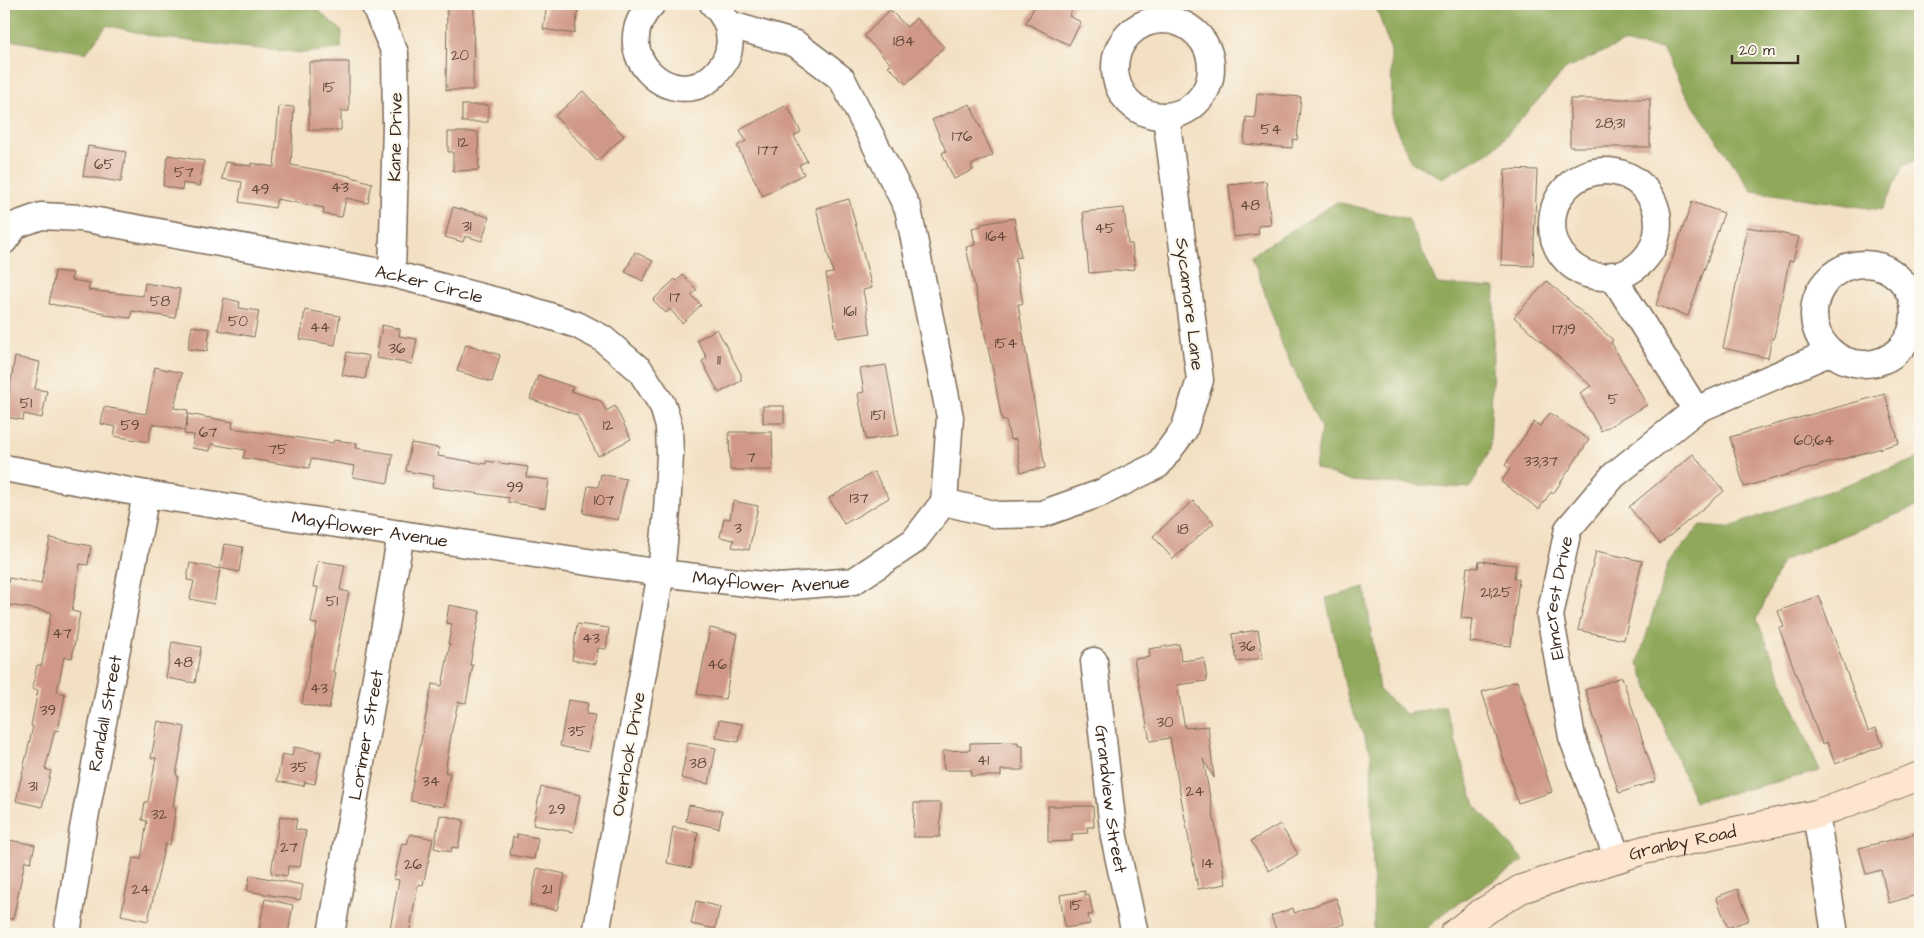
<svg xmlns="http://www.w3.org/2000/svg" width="1924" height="938" font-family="'Architects Daughter',sans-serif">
  <rect width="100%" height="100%" fill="#fbf7ec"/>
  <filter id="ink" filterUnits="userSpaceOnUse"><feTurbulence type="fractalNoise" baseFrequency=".02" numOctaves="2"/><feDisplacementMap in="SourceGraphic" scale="10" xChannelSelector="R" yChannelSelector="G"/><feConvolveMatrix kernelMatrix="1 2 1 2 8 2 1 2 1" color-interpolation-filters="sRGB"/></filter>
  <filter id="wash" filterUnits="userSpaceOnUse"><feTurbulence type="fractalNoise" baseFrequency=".0096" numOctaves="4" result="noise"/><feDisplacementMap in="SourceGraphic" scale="20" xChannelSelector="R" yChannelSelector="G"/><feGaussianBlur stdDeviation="1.12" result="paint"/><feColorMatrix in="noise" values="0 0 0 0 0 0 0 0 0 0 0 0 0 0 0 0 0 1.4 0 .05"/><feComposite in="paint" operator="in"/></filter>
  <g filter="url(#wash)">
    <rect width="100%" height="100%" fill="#f3e0c3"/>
    <g fill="#8fa85a" stroke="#65693c">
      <polygon points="4,4 311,4 342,31 341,49 302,53 240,47 155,37 107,25 86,53 4,39"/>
      <polygon points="1375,4 1920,4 1920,160 1904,164 1882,210 1752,191 1682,89 1663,49 1622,43 1566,69 1493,150 1442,178 1411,162 1392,119 1391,51"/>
      <polygon points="1337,202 1408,219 1437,284 1495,288 1490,450 1470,488 1349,481 1315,468 1321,428 1283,347 1252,255"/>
      <polygon points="1920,458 1920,505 1782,561 1757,620 1820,771 1695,802 1638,663 1668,563 1700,526 1727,528"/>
      <polygon points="1365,588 1379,690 1406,714 1445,706 1475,805 1524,861 1451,908 1419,934 1374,934 1371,752 1349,703 1326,598"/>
    </g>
    <g id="blocks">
      <g fill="#d09987">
        <polygon points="447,4 474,4 473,90 446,90"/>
        <polygon points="547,4 579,4 574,34 543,29"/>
        <polygon points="1036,4 1075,4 1069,16 1081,22 1069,45 1026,23"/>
        <polygon points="890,10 907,27 916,18 944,47 906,84 888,66 891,64 864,36"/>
        <polygon points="309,62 349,62 349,111 341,111 341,130 309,130"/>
        <polygon points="583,91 624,136 597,161 555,116"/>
        <polygon points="1257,93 1301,97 1297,140 1293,139 1292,148 1244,144 1246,117 1255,118"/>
        <rect x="1570" y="99" width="80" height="48"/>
        <polygon points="970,104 993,155 971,165 973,170 954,179 942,153 946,151 932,120"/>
        <rect x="462" y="105" width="26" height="17"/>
        <polygon points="787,105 801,132 794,136 807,161 799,165 804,174 763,196 737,146 746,141 740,130"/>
        <polygon points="279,106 294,107 291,165 345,175 372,183 368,203 346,198 342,217 323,214 324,208 277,199 275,208 239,202 242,182 222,179 225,162 251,166 251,163 274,167"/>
        <polygon points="448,132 478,132 479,170 453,171 453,152 448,152"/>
        <polygon points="88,146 126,152 121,182 83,176"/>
        <polygon points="168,155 204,161 200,186 183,183 182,190 163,186"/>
        <polygon points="1505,169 1537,170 1533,266 1501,265"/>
        <polygon points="1266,181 1271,225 1258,226 1259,234 1234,237 1229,185"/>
        <polygon points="849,199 872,288 863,290 871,333 837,338 826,274 833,273 816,208"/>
        <polygon points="1692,202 1724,213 1688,316 1656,305"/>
        <polygon points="453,207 489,217 482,241 465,236 463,242 445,237"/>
        <polygon points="1124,208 1128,244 1132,244 1135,269 1089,273 1083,212"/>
        <polygon points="1014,218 1021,257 1015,258 1023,304 1018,304 1045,468 1021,472 1016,439 1010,440 1006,420 1002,421 993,371 966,247 975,245 972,228 981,226 981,224"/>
        <polygon points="1748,227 1799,237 1793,261 1789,261 1774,338 1772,338 1768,358 1723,348"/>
        <polygon points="635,252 653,261 643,281 625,272"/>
        <polygon points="55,271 73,273 71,280 90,283 88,290 143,296 145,283 180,289 175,318 132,311 131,318 104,315 105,313 49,304"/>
        <polygon points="683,275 697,290 691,295 701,305 682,323 670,309 666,313 653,300 675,279 677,281"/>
        <polygon points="1547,281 1613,340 1611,342 1647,405 1601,431 1580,393 1591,386 1514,317"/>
        <polygon points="224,298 240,302 239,308 259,311 254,337 218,330"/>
        <polygon points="305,310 340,316 335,345 300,339"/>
        <polygon points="382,325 400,329 399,336 417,339 412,364 376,358"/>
        <polygon points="192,326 210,329 207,351 188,349"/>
        <polygon points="717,329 741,374 741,381 719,393 702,361 707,358 697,340"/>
        <polygon points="466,344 500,355 492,382 457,371"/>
        <polygon points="347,352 369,356 365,379 342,375"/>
        <polygon points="15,357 40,362 35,389 47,391 42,418 24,414 23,420 5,417"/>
        <polygon points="886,365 899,435 866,440 858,393 864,392 860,369"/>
        <polygon points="155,367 182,373 174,408 188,410 186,428 188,414 233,422 232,428 333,443 334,440 357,443 356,448 393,454 388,483 353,477 355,466 311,459 309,468 243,458 245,450 211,444 210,451 192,448 194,435 184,434 185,430 152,424 148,442 114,436 116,427 101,424 104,407 146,414"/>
        <polygon points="538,375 573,387 571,391 601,401 606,411 615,406 631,439 598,456 577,415 530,399"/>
        <polygon points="1885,394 1899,443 1744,487 1730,437"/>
        <rect x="763" y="406" width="21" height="17"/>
        <polygon points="1550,413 1589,440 1553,494 1551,492 1539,509 1501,482 1510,469 1505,465 1534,422 1540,426"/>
        <polygon points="729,432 772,432 773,470 730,470"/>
        <polygon points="411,443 439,448 438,456 486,464 486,461 528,467 526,477 549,480 545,508 508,502 509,498 432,487 434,476 406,471"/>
        <polygon points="1693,454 1724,491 1660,544 1629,507"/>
        <polygon points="874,472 889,498 844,524 829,498"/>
        <polygon points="601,474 626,479 618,520 583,513 588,486 598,487"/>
        <polygon points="733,501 758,506 749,550 732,547 734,540 720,537 724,518 730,519"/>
        <polygon points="1193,501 1214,523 1173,559 1153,536"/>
        <polygon points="50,538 91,546 88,565 80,564 72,611 80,613 72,658 64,657 57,692 65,694 58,731 55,730 45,769 51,771 42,807 16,801 33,726 31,726 38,690 32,689 37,665 42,665 51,612 4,604 9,578 41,584"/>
        <polygon points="224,544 243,547 239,572 220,568"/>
        <polygon points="1596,551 1642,561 1624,640 1578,630"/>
        <polygon points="318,561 345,565 340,590 349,592 333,672 336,673 329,709 302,704 317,624 311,623 318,587 313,587"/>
        <polygon points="1479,561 1516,565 1514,578 1519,579 1511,646 1470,642 1473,619 1461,618 1467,567 1478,568"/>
        <polygon points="190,563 220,569 214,604 190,599 194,581 187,580"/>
        <polygon points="1819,596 1868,731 1876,728 1883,746 1835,764 1827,742 1822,744 1779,628 1784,627 1778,611"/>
        <polygon points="449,605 480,611 470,665 473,665 466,703 458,702 452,730 445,772 450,773 444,807 411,801 411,793 432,684 442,686 450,644 448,644 452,624 446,623"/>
        <polygon points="577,624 609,628 606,649 598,648 596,664 572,660"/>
        <polygon points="710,628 738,634 725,699 697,694"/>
        <polygon points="1258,630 1263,658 1237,662 1232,634"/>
        <polygon points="172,642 201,647 195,683 166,678"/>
        <polygon points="1179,644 1181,661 1204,658 1207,681 1177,685 1185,728 1208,726 1214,778 1203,759 1226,884 1198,889 1170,738 1150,741 1134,659 1150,657 1149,649"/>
        <polygon points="1622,677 1656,781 1619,793 1585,690"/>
        <polygon points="1517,681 1552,792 1518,803 1482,692"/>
        <polygon points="568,700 588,703 586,714 595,715 588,752 560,746"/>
        <polygon points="719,720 742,724 739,742 716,738"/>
        <polygon points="158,721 185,727 176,775 178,776 173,807 176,807 170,845 165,844 148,921 121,915 133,858 141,859 147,821 142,820 145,802 148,802 156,758 151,758"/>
        <polygon points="1018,742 1018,746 1023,746 1023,770 1001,770 1001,776 971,776 971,770 944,770 943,751 970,750 970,743"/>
        <polygon points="688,743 716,748 709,784 681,778"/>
        <polygon points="294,747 321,752 315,784 305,782 304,786 277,781 282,754 292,756"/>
        <polygon points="541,787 580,795 573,832 533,825"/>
        <polygon points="914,803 941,803 940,837 913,837"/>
        <polygon points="689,805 722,811 719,828 686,821"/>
        <polygon points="1048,806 1093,806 1094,827 1087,827 1088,833 1072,834 1072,841 1048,842"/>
        <polygon points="440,815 464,820 458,848 452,847 451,852 434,848"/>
        <polygon points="280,816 297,819 295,829 306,831 300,867 288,866 287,876 271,873"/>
        <polygon points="1280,824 1298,854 1269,871 1251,841"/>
        <polygon points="673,827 698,832 691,868 667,863"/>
        <polygon points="410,834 433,839 423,885 418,884 409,934 389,934 399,880 394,879 402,843 407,844"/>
        <polygon points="517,834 538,838 534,859 510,855 513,837 517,838"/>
        <polygon points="1915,834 1920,854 1920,894 1889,903 1881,870 1866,874 1859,848"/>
        <polygon points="4,839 35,845 31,862 25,861 13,919 4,918"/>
        <polygon points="537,868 565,874 557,910 530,905"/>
        <polygon points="250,875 303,885 300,900 247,891"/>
        <polygon points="1738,889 1749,920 1728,928 1716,897"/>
        <polygon points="1085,891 1085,895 1089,894 1093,914 1088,915 1090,924 1065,928 1060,895"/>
        <polygon points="1336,898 1345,924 1314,934 1312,927 1291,934 1278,934 1271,916 1293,908 1294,913"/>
        <polygon points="265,899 293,905 288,934 258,934"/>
        <polygon points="696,901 720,907 715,929 691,924"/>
      </g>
    </g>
  </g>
  <g filter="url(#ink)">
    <use href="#blocks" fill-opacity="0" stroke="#7b6a58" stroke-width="1"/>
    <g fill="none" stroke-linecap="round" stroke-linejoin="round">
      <defs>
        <g id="street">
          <polyline points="374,4 395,53 396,123 392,274"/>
          <path d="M652,4C604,53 674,115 714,75C722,67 728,59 729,48C732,31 726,16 713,4"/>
          <circle cx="1163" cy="68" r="48"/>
          <circle cx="1605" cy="224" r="53"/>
          <path id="s1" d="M4,241L16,225L41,216L81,218L392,274L528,309L577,325L602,338L640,370L663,406L669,427L670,455L667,511L661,573L596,934"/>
          <circle cx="1864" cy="314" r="50"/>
          <polyline points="1612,275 1696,410"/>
          <path id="s2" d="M4,468L146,494L401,534L661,573L780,587L854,581L914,541L944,502L950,417L908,209L842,79L796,44L728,24"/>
          <polyline points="944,502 998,515 1042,514 1101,493 1158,465 1184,430 1200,380 1166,116"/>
          <path id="s3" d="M1094,661L1114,837L1135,934"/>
          <polyline points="1816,814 1835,934"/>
          <path id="s4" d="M1618,859L1572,737L1550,616L1568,529L1613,476L1696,410L1831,352"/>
          <path id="s5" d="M67,934L83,829L146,494"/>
          <path id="s6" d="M331,934L401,534"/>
        </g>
        <g id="secondary">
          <path id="s7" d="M1454,934L1478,915L1521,889L1644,850L1816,814L1920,776"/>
        </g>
      </defs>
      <use href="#street" stroke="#7b6a58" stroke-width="29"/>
      <use href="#secondary" stroke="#7b6a58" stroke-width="30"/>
      <use href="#street" stroke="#fff" stroke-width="26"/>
      <use href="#secondary" stroke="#fde5d0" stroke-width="28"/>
    </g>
  </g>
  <g text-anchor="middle" stroke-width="4.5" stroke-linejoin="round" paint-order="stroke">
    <g font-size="15" fill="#604638">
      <text x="904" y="46">184</text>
      <text x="460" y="60">20</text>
      <text x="329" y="92">15</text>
      <text x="1610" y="128">28;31</text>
      <text x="1271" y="134">54</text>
      <text x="962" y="141">176</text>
      <text x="463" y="147">12</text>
      <text x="768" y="155">177</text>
      <text x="104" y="169">65</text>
      <text x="184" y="177">57</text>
      <text x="340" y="192">43</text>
      <text x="260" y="194">49</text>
      <text x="1250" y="210">48</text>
      <text x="467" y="231">31</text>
      <text x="1105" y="233">45</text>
      <text x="996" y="241">164</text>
      <text x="675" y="302">17</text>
      <text x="160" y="306">58</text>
      <text x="850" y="316">161</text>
      <text x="238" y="326">50</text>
      <text x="320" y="332">44</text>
      <text x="1564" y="334">17;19</text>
      <text x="1006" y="348">154</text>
      <text x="397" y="353">36</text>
      <text x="719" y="365">11</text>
      <text x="1613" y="404">5</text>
      <text x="26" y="408">51</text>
      <text x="878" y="420">151</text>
      <text x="130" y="430">59</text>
      <text x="608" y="430">12</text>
      <text x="208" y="437">67</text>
      <text x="1814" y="445">60;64</text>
      <text x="278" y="454">75</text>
      <text x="751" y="462">7</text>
      <text x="1541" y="466">33;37</text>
      <text x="515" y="492">99</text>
      <text x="859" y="503">137</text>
      <text x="604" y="505">107</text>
      <text x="738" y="533">3</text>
      <text x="1183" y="534">18</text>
      <text x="1496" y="597">21;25</text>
      <text x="332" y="606">51</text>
      <text x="62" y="638">47</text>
      <text x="591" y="643">43</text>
      <text x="1247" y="651">36</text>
      <text x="183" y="667">48</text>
      <text x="717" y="669">46</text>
      <text x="319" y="693">43</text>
      <text x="48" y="715">39</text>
      <text x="1165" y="727">30</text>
      <text x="577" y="736">35</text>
      <text x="983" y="765">41</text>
      <text x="698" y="768">38</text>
      <text x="299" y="772">35</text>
      <text x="431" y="786">34</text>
      <text x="33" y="791">31</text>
      <text x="1195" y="796">24</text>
      <text x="557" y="814">29</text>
      <text x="159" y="819">32</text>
      <text x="289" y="852">27</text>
      <text x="1208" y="868">14</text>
      <text x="413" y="869">26</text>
      <text x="141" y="894">24</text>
      <text x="547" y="894">21</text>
      <text x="1076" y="910">15</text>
    </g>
    <g font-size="18" fill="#3b2a1e" stroke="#fbf7ec">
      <text transform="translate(395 137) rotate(-89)" y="6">Kane Drive</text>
      <text dy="6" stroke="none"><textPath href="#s1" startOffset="441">Acker Circle</textPath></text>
      <text transform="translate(1190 304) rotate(83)" y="6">Sycamore Lane</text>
      <text dy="6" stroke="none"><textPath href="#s2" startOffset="371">Mayflower Avenue</textPath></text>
      <text dy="6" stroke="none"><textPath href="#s2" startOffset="776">Mayflower Avenue</textPath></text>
      <text dy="6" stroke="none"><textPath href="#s4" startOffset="272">Elmcrest Drive</textPath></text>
      <text dy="6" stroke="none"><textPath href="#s5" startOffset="224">Randall Street</textPath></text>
      <text dy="6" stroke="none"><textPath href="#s6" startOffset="202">Lorimer Street</textPath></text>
      <text transform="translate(628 754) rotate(-80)" y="6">Overlook Drive</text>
      <text dy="6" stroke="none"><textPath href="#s3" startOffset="139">Grandview Street</textPath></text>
      <text dy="6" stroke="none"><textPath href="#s7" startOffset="249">Granby Road</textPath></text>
    </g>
  </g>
  <rect width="1924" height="938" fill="none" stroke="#fbf7ec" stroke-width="20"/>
  <path d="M1732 55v8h66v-8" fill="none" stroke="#3b2a1e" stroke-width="2.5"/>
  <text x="1739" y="55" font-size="15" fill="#3b2a1e" stroke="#fbf7ec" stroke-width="4" paint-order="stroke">20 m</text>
</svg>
